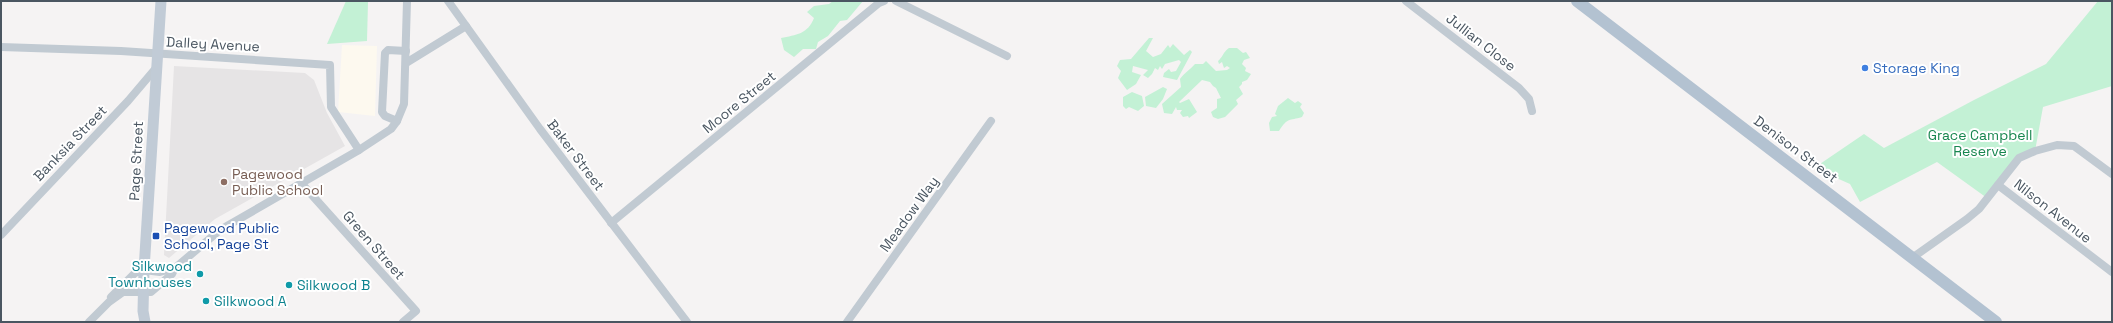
<svg xmlns="http://www.w3.org/2000/svg" width="2113" height="323" font-family="'Space Grotesk',sans-serif">
  <rect width="100%" height="100%" fill="#f5f3f3"/>
  <polygon fill="#fdf9ef" points="342,45 377,46 375,116 338,112"/>
  <polygon fill="#e6e4e5" points="174,66 305,73 314,80 327,113 345,146 215,219 169,258 164,255"/>
  <g fill="#c3f1d5">
    <polygon points="346,1 368,2 367,41 327,44"/>
    <path d="M833,1H863L847,20L840,21L828,36L818,42L816,49H803L794,57L784,50L781,38C796,35 808,34 814,18L807,12L814,6L829,4Z"/>
    <polygon points="2098,1 2112,1 2112,86 2043,107 2035,151 2019,158 1987,198 1937,162 1860,202 1850,184 1814,168 1864,134 1884,148 1974,100 2046,64"/>
    <polygon points="1149,38 1153,38 1146,51 1153,57 1161,54 1168,45 1170,48 1173,44 1184,55 1190,50 1192,52 1177,80 1163,77 1164,73 1169,69 1171,72 1176,71 1181,62 1179,60 1165,64 1162,69 1160,66 1158,70 1155,68 1152,74 1148,78 1143,75 1148,70 1133,66 1132,72 1141,75 1136,84 1127,90 1118,78 1121,71 1117,66 1120,60 1131,59"/>
    <path d="M1229,48H1237L1243,53L1246,52L1250,58L1244,60L1242,64L1246,68L1245,71L1251,74L1247,80L1242,82V84L1239,87L1243,94L1236,100L1238,104L1225,117L1218,119L1213,117L1211,112L1217,108V99L1221,98L1216,88L1213,86L1210,82L1202,80L1179,102L1180,103L1189,99L1197,112L1189,118L1188,116L1183,117L1180,113L1182,110H1177L1176,107L1172,114L1164,113L1162,104L1181,87L1180,79C1184,73 1190,70 1195,64H1203L1206,61L1216,71L1227,70L1230,68L1227,66L1224,68L1222,62L1219,64L1218,61C1223,57 1223,52 1229,48Z"/>
    <polygon points="1163,87 1167,89 1163,99 1156,108 1146,106 1145,97"/>
    <polygon points="1132,92 1142,96 1144,106 1138,111 1129,107 1126,109 1123,106 1123,97"/>
    <path d="M1288,98L1295,103L1298,101L1302,104L1300,107L1304,113L1302,117C1289,121 1288,117 1279,131H1270L1269,123L1272,117L1277,116L1275,114L1278,106Z"/>
  </g>
  <g fill="none" stroke-linecap="round" stroke-linejoin="round">
    <g stroke="#c1cad2" stroke-width="8">
      <polyline points="448,1 540,129 687,322"/>
      <polyline points="896,1 1007,56"/>
      <polyline points="1406,1 1519,88 1529,99 1532,111"/>
      <polyline points="1,47 121,51 330,65 331,107 359,150"/>
      <polyline points="406,63 466,26"/>
      <polyline points="397,121 385,116 382,112 385,53 388,50 406,51"/>
      <polyline points="302,184 416,311 403,322"/>
      <polyline points="1998,185 2112,272"/>
      <polyline points="611,223 879,3 884,1"/>
      <polyline points="1,235 128,101 156,68"/>
      <polyline points="1912,258 1967,219 1979,209 2019,158 2035,151 2057,145 2074,146 2112,174"/>
      <polyline points="111,297 135,273 144,270 160,272 175,268"/>
      <polyline points="89,322 109,302 123,292 151,292 172,274 175,268 220,230 359,150 391,129 397,121 404,104 407,1"/>
      <polyline points="847,322 991,121"/>
    </g>
    <polyline stroke="#c1cbd6" stroke-width="11" points="145,322 143,311 144,270 161,1"/>
    <polyline stroke="#b3c2d1" stroke-width="12" points="1577,1 1996,322"/>
  </g>
  <circle fill="#3f7fe0" stroke="#fff" stroke-width="1.5" cx="1865" cy="68" r="4"/>
  <circle fill="#8d6e63" stroke="#fff" stroke-width="1.5" cx="224" cy="182" r="4"/>
  <rect fill="#1a4fb4" stroke="#fff" stroke-width="1.5" x="152" y="232" width="8" height="8" rx="2"/>
  <g fill="#0f9aa8" stroke="#fff" stroke-width="1.5">
    <circle cx="200" cy="274" r="4"/>
    <circle cx="289" cy="285" r="4"/>
    <circle cx="206" cy="301" r="4"/>
  </g>
  <g text-anchor="middle" stroke-width="4" stroke-linejoin="round" paint-order="stroke">
    <g font-size="14" fill="#4a5661" stroke="#fff">
      <text transform="translate(1481 42) rotate(38)" y="5">Jullian Close</text>
      <text transform="translate(213 44) rotate(3)" y="5">Dalley Avenue</text>
      <text transform="translate(739 102) rotate(-39)" y="5">Moore Street</text>
      <text transform="translate(70 143) rotate(-46)" y="5">Banksia Street</text>
      <text transform="translate(1796 149) rotate(37)" y="5">Denison Street</text>
      <text transform="translate(576 155) rotate(53)" y="5">Baker Street</text>
      <text transform="translate(136 161) rotate(-87)" y="5">Page Street</text>
      <text transform="translate(2053 211) rotate(38)" y="5">Nilson Avenue</text>
      <text transform="translate(909 214) rotate(-54)" y="5">Meadow Way</text>
      <text transform="translate(374 245) rotate(49)" y="5">Green Street</text>
    </g>
    <g font-size="14" fill="#366cbe" stroke="#fff" text-anchor="start">
      <text x="1873" y="73">Storage King</text>
    </g>
    <g font-size="14" fill="#17864f" stroke="#fff">
      <text x="1980" y="140">Grace Campbell<tspan x="1980" dy="16">Reserve</tspan></text>
    </g>
    <g font-size="14" fill="#785e54" stroke="#fff" text-anchor="start">
      <text x="232" y="179">Pagewood<tspan x="232" dy="16">Public School</tspan></text>
    </g>
    <g font-size="14" fill="#164399" stroke="#fff" text-anchor="start">
      <text x="164" y="233">Pagewood Public<tspan x="164" dy="16">School, Page St</tspan></text>
    </g>
    <g font-size="14" fill="#0d838f" stroke="#fff" text-anchor="start">
      <text x="192" y="271" text-anchor="end">Silkwood<tspan x="192" dy="16">Townhouses</tspan></text>
      <text x="297" y="290">Silkwood B</text>
      <text x="214" y="306">Silkwood A</text>
    </g>
  </g>
  <rect width="2113" height="323" fill="none" stroke="#4a5661" stroke-width="4"/>
</svg>
